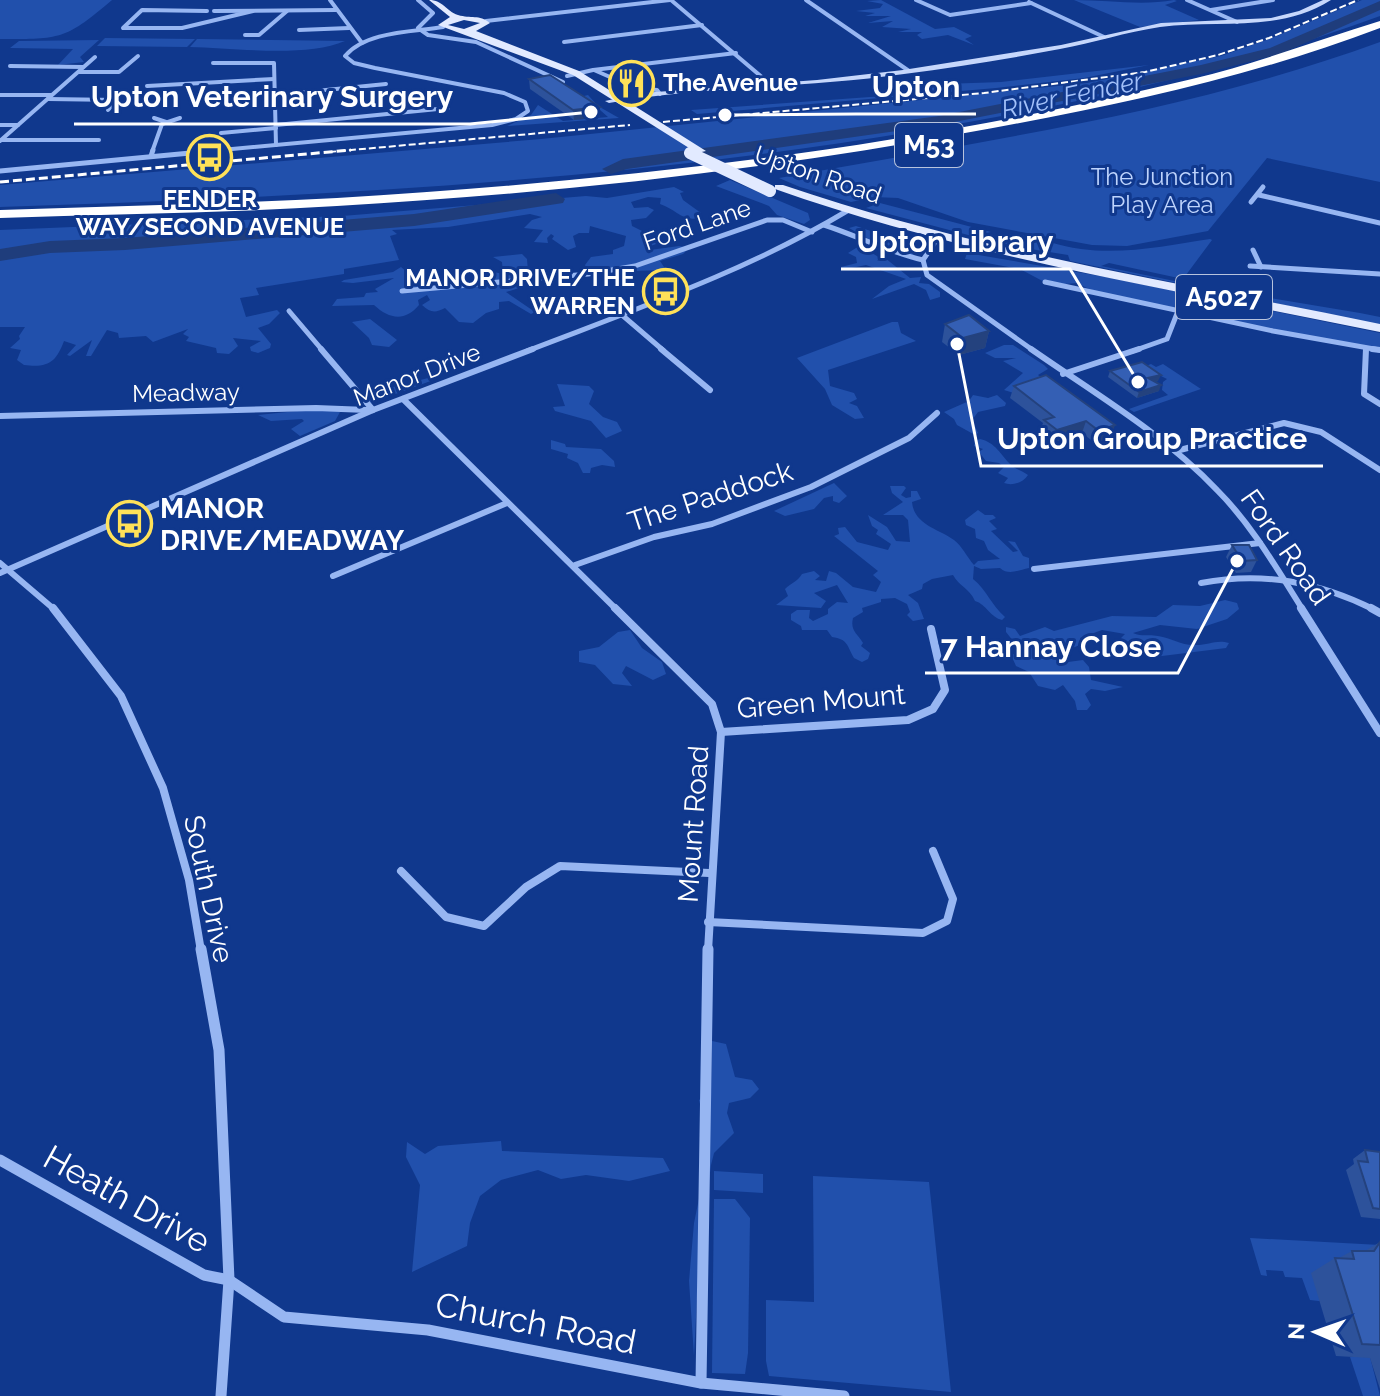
<svg xmlns="http://www.w3.org/2000/svg" width="1380" height="1396" font-family="Raleway,sans-serif">
  <rect width="100%" height="100%" fill="#10388d"/>
  <g fill="#2150ac">
    <path d="M0,0H112C65,40 61,39 0,39Z"/>
    <polygon points="881,0 935,29 954,27 972,36 965,39 974,45 948,35 922,39 917,35 922,32 898,32 911,29 882,27 893,21 868,23 891,16 865,16 875,13 856,11 880,8 883,4 867,1"/>
    <path d="M1074,0C1108,0 1142,6 1174,0L1177,1L1165,5L1199,20L1140,27Z"/>
    <path d="M1362,0H1380V16C1230,71 1074,105 917,131C613,182 307,197 0,207V185L541,139L1087,83L1221,56L1272,38Z"/>
    <polygon points="105,38 195,39 187,47 97,46"/>
    <path d="M197,39L345,41C306,58 234,48 190,47Z"/>
    <polygon points="99,40 80,57 84,62 58,65 73,49 10,48 19,41"/>
    <path d="M1380,42V182L1267,158L1208,231L1127,246L1092,245L968,222L898,198L874,197L851,202L800,187L779,178C982,141 1186,113 1380,42Z"/>
    <polygon points="1149,65 1084,78 996,88 697,114 691,110 926,93 916,85 1001,82"/>
    <polygon points="588,95 598,106 619,118 507,126 531,115 538,105 563,121 608,117 584,96"/>
    <polygon points="730,180 808,213 810,220 804,224 777,215 769,206 716,186"/>
    <path d="M674,187L684,192L680,193L683,200L701,213L699,218C682,222 676,209 660,204L661,198L648,197L631,202L634,208L648,207L654,210L646,218L631,220L632,226L648,234L656,244L648,247L650,250L679,246L689,248L683,254L660,261L666,270L632,271L635,267L588,274L585,265L591,257L613,254V250L624,246L626,236L590,226L589,233H579L573,236L576,247L568,250L552,239L554,236L551,234L547,238L548,243L534,242L543,230L524,228L532,220L542,217L530,214L448,227L392,230L397,234L390,236L399,260L344,269V274L256,288L259,295L240,298L246,317L277,310L280,313L269,324L258,328L271,344L270,348L258,353L251,351L250,347L261,341L233,338L238,346L229,354L217,353L216,348L186,341L189,337L183,334L188,329L153,342L146,336L119,338L118,333L107,330L91,356H86L92,340L70,356L67,355L76,345L64,341C56,362 49,368 24,365L17,360L21,350L10,348L20,339L19,336L25,327H0V230L342,216L586,196L607,198Z"/>
    <polygon points="880,203 991,232 972,236 866,208"/>
    <polygon points="856,226 897,240 907,238 917,248 913,256 874,242 849,228"/>
    <path d="M1014,234C1037,237 1058,246 1081,249C1124,255 1171,245 1210,239L1212,240L1183,279L1109,263L1101,266L1209,288L1360,313L1380,317V325L1070,261L1068,255L1018,247L982,237Z"/>
    <polygon points="864,243 875,250 872,253 880,258 877,261 885,258 910,278 921,277 919,283 929,284 940,292 940,297 930,300 926,290 914,284 872,299 889,286 906,279 866,265 842,270 841,267 857,263 856,257 848,253"/>
    <path d="M967,253L1106,277L1380,333V349C1339,341 1094,300 1078,283L1050,285L1020,269L965,259Z"/>
    <path d="M522,254L527,259L529,285L506,292L535,312L531,314L509,301L499,302V309L486,313L473,323L459,322L445,308C435,313 431,313 422,305L430,300L427,295L418,300L419,305C405,322 389,319 374,305L332,306L337,299L364,297L366,293L378,292L375,289L394,278L353,283L341,282L344,280L393,272L401,267L414,278L411,284L418,286H473L478,281L476,276L494,272L503,274L502,262L493,257Z"/>
    <polygon points="370,319 397,340 389,347 372,345 369,338 352,322"/>
    <polygon points="892,322 898,322 901,333 916,341 828,370 830,386 854,393 857,399 849,403 857,406 864,418 855,419 832,405 825,389 797,358"/>
    <polygon points="1004,345 1013,345 1044,365 1048,369 1038,375 1044,380 1017,394 1004,390 1023,373 1003,361 1016,358 995,358 985,353"/>
    <polygon points="1151,364 1156,367 1163,364 1201,389 1134,412 1129,409 1168,395 1162,390 1163,382 1167,379 1143,367"/>
    <polygon points="432,377 436,379 371,403 367,398 374,392"/>
    <polygon points="557,384 589,386 594,391 589,404 603,417 617,422 622,431 606,438 591,421 555,411 553,407 565,406"/>
    <polygon points="973,395 988,398 997,395 1006,403 1005,406 978,412 972,420 978,433 975,435 957,425 954,419 944,412 969,401"/>
    <polygon points="297,411 336,411 340,412 335,421 300,436 291,429 304,421 302,419 271,421 258,415"/>
    <path d="M980,439C995,442 1001,455 1011,465C1015,469 1023,471 1028,475C1023,483 1012,486 1004,483L1008,478L998,473L1004,467L999,463L986,461L979,452L983,449L974,446L975,441Z"/>
    <polygon points="551,440 565,444 566,447 601,449 614,461 615,467 602,465 591,468 590,473 583,473 578,463 567,458 568,454 551,449"/>
    <polygon points="834,483 847,496 839,503 833,501 833,496 824,498 814,509 785,516 774,511"/>
    <path d="M890,486H904L906,488L901,495L906,498L911,497V491H917L921,499L912,502C914,525 939,529 954,540C962,546 967,557 974,565L978,561L1000,559L988,550L984,541L976,538L975,529L966,525L965,520L978,510L985,515H993L996,518L989,521L997,529L991,531L1013,552L1018,551L1008,541L1015,542L1023,556L1029,558V568C1018,570 1009,576 1000,568L981,569L974,566L973,579C987,590 991,605 1005,617L1002,620C991,618 986,604 975,601C969,588 959,586 953,575L932,579L923,584L922,589L908,595L918,603L924,619L913,621L907,615L910,612L907,604L895,598L881,599V602L862,608L863,612L853,618C850,631 857,633 863,643L861,646L870,653L868,659L862,662L854,658C847,646 848,639 832,637L827,630H802L801,626L791,620V614L797,610H810L809,618L813,621L828,614V609L837,602L848,603L837,585L814,593L826,601L821,608L776,605L788,596L785,589C791,583 797,582 802,574L814,571L820,576L815,580L826,581L829,571L836,573L853,587L876,592L881,582L873,575L878,571L834,536L839,534L838,528L845,527L857,542L888,550L891,544L876,534L878,530L872,526L868,515L887,527L896,541L910,542L908,520L903,515H883L903,502L892,493Z"/>
    <path d="M1225,600L1237,603L1239,609L1227,619L1197,629L1160,625L1133,633C1142,637 1149,634 1158,636C1172,638 1182,646 1196,645C1209,645 1217,639 1229,643L1226,648L1154,657L1122,648L1119,640L1125,634L1102,630L1080,638L1082,644L1063,652L1068,662L1083,660L1089,667L1091,680L1123,687L1105,691L1091,689L1085,694L1091,705L1087,710H1077L1075,701L1063,685L1055,690L1038,686L1029,672L1016,666L1011,655L1021,651L1006,632V627L1015,629L1020,636L1045,627L1054,631L1112,616L1156,617L1173,605L1200,606Z"/>
    <polygon points="630,630 642,648 662,662 666,674 653,680 626,666 622,673 632,686 613,684 595,665 579,662 579,651 599,647 618,632"/>
    <polygon points="712,1041 726,1044 735,1077 752,1080 759,1089 750,1098 729,1103 727,1113 734,1133 714,1153 711,1165 699,1260 694,1356 689,1281 694,1223 710,1145 699,1100 711,1092"/>
    <polygon points="501,1141 502,1151 663,1158 670,1171 629,1181 586,1175 561,1179 538,1170 501,1180 480,1196 470,1223 467,1246 412,1272 420,1185 406,1157 407,1142 425,1154 438,1146"/>
    <polygon points="714,1171 763,1174 763,1193 714,1190"/>
    <polygon points="813,1176 929,1182 951,1392 769,1376 766,1361 766,1300 814,1302"/>
    <polygon points="714,1199 735,1199 750,1218 748,1353 745,1374 712,1373"/>
    <polygon points="1250,1238 1380,1245 1319,1301 1310,1300 1302,1278 1285,1277 1283,1271 1266,1270 1267,1276 1261,1275"/>
    <polygon points="1350,1357 1370,1357 1380,1396 1363,1396"/>
  </g>
  <g fill="none" stroke-linecap="round" stroke-linejoin="round">
    <g fill="#1f3d7c" fill-rule="evenodd">
      <polygon points="1380,1 1380,10 1280,54 1201,74 939,125 627,169 611,174 602,169 623,159 939,116 1201,65 1270,48"/>
      <polygon points="556,193 565,199 563,203 414,226 125,250 50,253 0,261 0,249 50,241 125,238 414,214"/>
    </g>
    <g stroke="#97b6f2" stroke-width="4">
      <polyline points="330,0 362,43"/>
      <polyline points="418,0 433,13 418,28 428,35 476,42 563,82"/>
      <polyline points="671,0 770,84"/>
      <polyline points="806,0 909,71"/>
      <polyline points="916,0 950,15 1031,3"/>
      <polyline points="1187,0 1237,22"/>
      <polyline points="1029,2 1104,37"/>
      <polyline points="1211,10 1273,0"/>
      <polyline points="207,11 142,10 123,28 182,28 253,11"/>
      <polyline points="214,11 336,10"/>
      <polyline points="486,21 670,0"/>
      <polyline points="299,30 349,28"/>
      <polyline points="245,35 259,35 287,11"/>
      <polyline points="564,42 702,25"/>
      <polyline points="213,63 274,63 276,145"/>
      <polyline points="10,66 83,67"/>
      <polyline points="594,70 635,88 657,90 660,94"/>
      <polyline points="79,72 119,72 138,56"/>
      <polyline points="567,76 593,70 736,53"/>
      <polyline points="147,86 274,79"/>
      <polyline points="0,95 51,95"/>
      <polyline points="276,95 386,84"/>
      <polyline points="48,99 117,100 108,110"/>
      <polyline points="154,118 166,122"/>
      <polyline points="0,125 18,125"/>
      <polyline points="276,125 448,108"/>
      <polyline points="221,133 276,128"/>
      <polyline points="1,140 99,140"/>
      <polyline points="0,141 95,57"/>
      <polyline points="152,152 162,124 180,118"/>
      <path d="M200,152L492,125L516,119L528,111L525,102L504,93L375,68L354,63L345,56C366,31 413,32 443,27"/>
    </g>
    <g stroke="#97b6f2" stroke-width="5">
      <polyline points="151,156 153,150"/>
      <polyline points="0,171 222,150"/>
      <polyline points="1259,195 1380,223"/>
      <polyline points="1251,202 1263,187"/>
      <path d="M824,225C858,236 888,252 923,260"/>
      <polyline points="940,235 923,260 927,275 1034,351"/>
      <polyline points="1253,250 1261,267"/>
      <polyline points="1250,266 1380,274"/>
      <polyline points="1045,282 1273,331 1380,350"/>
      <polyline points="402,291 588,274 635,266 767,220 783,220 812,232"/>
      <polyline points="289,311 323,351"/>
      <polyline points="622,315 664,351"/>
      <path d="M527,351C636,309 747,271 847,211"/>
      <polyline points="1133,351 1167,339 1178,311"/>
    </g>
    <g stroke="#97b6f2" stroke-width="6">
      <polyline points="321,349 373,410"/>
      <polyline points="661,349 710,390"/>
      <path d="M1031,349C1094,393 1164,434 1217,490C1252,525 1277,569 1303,610"/>
      <polyline points="1366,349 1364,394 1380,404"/>
      <polyline points="1372,349 1380,350"/>
      <polyline points="1063,374 1139,349"/>
      <polyline points="403,399 617,610"/>
      <polyline points="0,416 316,408 367,410"/>
      <polyline points="1176,451 1284,423 1321,432 1380,470"/>
      <polyline points="0,563 55,610"/>
      <polyline points="575,565 654,537 712,524 811,487 909,438 937,413"/>
      <polyline points="1034,569 1260,543"/>
      <polyline points="0,573 373,410 533,349"/>
      <polyline points="333,576 507,503"/>
      <path d="M1201,583C1263,571 1319,582 1375,610"/>
    </g>
    <g stroke="#97b6f2" stroke-width="8">
      <polyline points="53,608 121,696 163,788 189,880 201,951"/>
      <polyline points="615,608 712,704 721,732 708,951"/>
      <polyline points="1301,608 1380,733"/>
      <polyline points="1371,608 1380,613"/>
      <polyline points="721,732 908,720 933,709 945,690 931,629"/>
      <polyline points="401,871 446,917 484,926 526,887 560,866 709,873"/>
      <polyline points="708,922 923,933 947,921 953,899 933,851"/>
    </g>
    <g stroke="#97b6f2" stroke-width="11">
      <polyline points="201,949 219,1050 229,1280 221,1396"/>
      <polyline points="0,1160 204,1275 229,1280 284,1317 428,1330 701,1383 844,1396"/>
      <polyline points="701,1383 708,949"/>
    </g>
    <path fill="#c6d7fc" fill-rule="evenodd" d="M1323,0H1331C1280,33 1218,19 1160,27C1126,32 1093,43 1060,49C1008,59 956,67 904,74C806,88 706,86 609,103L605,101L642,93L817,80L903,70L1061,45L1161,23L1271,18L1299,11Z"/>
    <g fill="#e2eaff" fill-rule="evenodd">
      <path d="M429,0C443,0 446,11 458,15C471,19 479,14 490,23L476,31L579,71L706,151L697,153L573,75L438,25L450,17ZM464,20L480,23L464,29L448,25Z"/>
      <path d="M775,185H783C976,251 1181,283 1380,324V332C1178,290 970,258 775,189Z"/>
    </g>
    <path fill="#fff" fill-rule="evenodd" d="M1380,21V28C1246,79 1106,108 965,133C758,171 548,194 337,206C225,213 112,214 0,218V210C112,206 225,204 337,198C624,181 913,147 1192,79C1256,64 1317,40 1380,21Z"/>
    <g stroke="#fff" stroke-width="2" stroke-dasharray="7 3" stroke-linecap="butt">
      <polyline points="663,122 984,93 1145,72 1218,55 1269,38 1358,0"/>
      <polyline points="329,152 630,125"/>
    </g>
    <polyline stroke="#fff" stroke-width="3" stroke-dasharray="9 4" stroke-linecap="butt" points="0,182 351,150"/>
    <polyline stroke="#e2eaff" stroke-width="12" points="690,153 770,191"/>
  </g>
  <g fill="#2d529b">
    <polygon points="529,79 600,117 574,120 530,89"/>
    <polygon points="945,324 989,331 985,348 959,355 942,342"/>
    <polygon points="1110,371 1158,381 1154,382 1159,391 1137,398 1108,377"/>
    <polygon points="1046,375 1111,437 1095,443 1082,433 1054,442 1040,432 1043,423 1010,398 1014,386"/>
    <polygon points="1232,545 1257,560 1251,572 1236,573 1226,557"/>
    <polygon points="1365,1150 1380,1152 1380,1219 1361,1217 1346,1170 1354,1164 1353,1159"/>
    <polygon points="1380,1242 1380,1389 1370,1358 1336,1356 1311,1273 1335,1258 1339,1258 1352,1251 1365,1251"/>
  </g>
  <g fill="#24427e">
    <polygon points="600,107 600,117 574,120 573,110"/>
    <polygon points="989,331 985,348 959,355 963,338"/>
    <polygon points="1161,375 1158,381 1146,384 1148,378"/>
    <polygon points="1161,385 1159,391 1137,398 1139,392"/>
    <polygon points="1086,421 1082,433 1054,442 1057,430"/>
    <polygon points="1115,425 1111,437 1095,443 1099,431"/>
  </g>
  <g fill="#345fb4" stroke="#24427e" stroke-width="2">
    <polygon points="550,75 600,107 573,110 529,79"/>
    <polygon points="969,315 989,331 963,338 945,324"/>
    <polygon points="1142,362 1161,375 1148,378 1161,385 1139,392 1110,371"/>
    <polygon points="1046,375 1115,425 1099,431 1086,421 1057,430 1044,420 1054,417 1014,386"/>
    <polygon points="1232,545 1249,545 1257,560 1242,561"/>
    <polygon points="1365,1150 1380,1152 1380,1209 1373,1208 1358,1161 1368,1162"/>
    <polygon points="1380,1242 1380,1345 1362,1344 1335,1258 1354,1259 1352,1251 1374,1251"/>
  </g>
  <defs>
    <symbol id="restaurant-ring" viewBox="-11 -11 22 22"><circle r="9.5" fill="#10388d" stroke="#ffe158" stroke-width="1.5"/><path d="M-5-6h1v4h1v-4h1v4h1v-4h1v5L-1.5 .5V6h-2V.5L-5-1ZM5-6V6H3V1.5H1.5Q1.5-4 5-6Z" fill="#ffe158"/></symbol>
    <symbol id="bus-ring" viewBox="-11 -11 22 22"><circle r="9.5" fill="#10388d" stroke="#ffe158" stroke-width="1.5"/><path d="M-5-6H5V4H4V6H2V4H-2V6H-4V4H-5ZM-3.5-4V0h7V-4ZM-3.5 1.2v1.5H-2V1.2ZM2 1.2v1.5H3.5V1.2Z" fill="#ffe158"/></symbol>
  </defs>
  <g fill-rule="evenodd">
    <use href="#restaurant-ring" x="606" y="58" width="51" height="51"/>
    <use href="#bus-ring" x="184" y="132" width="51" height="51"/>
    <use href="#bus-ring" x="640" y="266" width="51" height="51"/>
    <use href="#bus-ring" x="104" y="498" width="51" height="51"/>
  </g>
  <g text-anchor="middle" stroke-width="6" stroke-linejoin="round" paint-order="stroke">
    <g font-size="24" font-weight="bold" fill="#fff" stroke="#10388d" text-anchor="start">
      <text x="663" y="91">The Avenue</text>
      <text x="210" y="207" text-anchor="middle">FENDER<tspan x="210" dy="28">WAY/SECOND AVENUE</tspan></text>
      <text x="635" y="286" text-anchor="end">MANOR DRIVE/THE<tspan x="635" dy="28">WARREN</tspan></text>
    </g>
    <g font-size="24" fill="#fff" stroke="#10388d">
      <text transform="translate(818 175) rotate(19)" y="8">Upton Road</text>
      <text transform="translate(697 225) rotate(-19)" y="8">Ford Lane</text>
      <text transform="translate(417 375) rotate(-21)" y="8">Manor Drive</text>
      <text transform="translate(186 393) rotate(-1)" y="8">Meadway</text>
    </g>
    <g font-size="24" fill="#bed4fd" stroke="#10388d">
      <text x="1162" y="185">The Junction<tspan x="1162" dy="28">Play Area</tspan></text>
    </g>
    <g font-size="26" font-style="italic" fill="#a3c1fa" stroke="#10388d">
      <text transform="translate(1072 95) rotate(-12)" y="9">River Fender</text>
    </g>
    <g fill="#10388d" stroke="#b7c3dd" stroke-width="2">
      <rect x="895" y="123" width="68" height="44" rx="6"/>
      <rect x="1176" y="275" width="96" height="44" rx="6"/>
    </g>
    <g font-size="26" font-weight="bold" fill="#fff">
      <text x="929" y="154">M53</text>
      <text x="1224" y="306">A5027</text>
    </g>
    <g font-size="28" fill="#fff" stroke="#10388d">
      <text transform="translate(710 496) rotate(-18)" y="10">The Paddock</text>
      <text transform="translate(1286 547) rotate(55)" y="10">Ford Road</text>
      <text transform="translate(821 701) rotate(-5)" y="10">Green Mount</text>
      <text transform="translate(693 824) rotate(-86)" y="10">Mount Road</text>
      <text transform="translate(209 889) rotate(78)" y="10">South Drive</text>
    </g>
    <g font-size="28" font-weight="bold" fill="#fff" stroke="#10388d" text-anchor="start">
      <text x="160" y="518">MANOR<tspan x="160" dy="32">DRIVE/MEADWAY</tspan></text>
    </g>
    <g font-size="34" fill="#fff" stroke="#10388d">
      <text transform="translate(127 1199) rotate(29)" y="12">Heath Drive</text>
      <text transform="translate(536 1323) rotate(11)" y="12">Church Road</text>
    </g>
  </g>
  <path fill="none" stroke="#fff" stroke-width="3" d="M725 115L856 114H976M591 112L470 124H74M1138 382L1070 269H841M957 344L981 466H1323M1237 561L1178 673H925"/>
  <g fill="#fff" stroke="#10388d" stroke-width="3">
    <circle cx="725" cy="115" r="8"/>
    <circle cx="591" cy="112" r="8"/>
    <circle cx="1138" cy="382" r="8"/>
    <circle cx="957" cy="344" r="8"/>
    <circle cx="1237" cy="561" r="8"/>
  </g>
  <g font-size="30" text-anchor="middle" font-weight="bold" fill="#fff" stroke="#10388d" stroke-width="6" stroke-linejoin="round" paint-order="stroke">
    <text x="916" y="97">Upton</text>
    <text x="272" y="107">Upton Veterinary Surgery</text>
    <text x="955" y="252">Upton Library</text>
    <text x="1152" y="449">Upton Group Practice</text>
    <text x="1051" y="657">7 Hannay Close</text>
  </g>
  <g transform="translate(1316 1332) rotate(272)" stroke="#10388d" stroke-width="6" paint-order="stroke">
  <path d="M0-6L14 30L0 20L-14 30Z" fill="#ffffff"/>
  <text y="-12" font-size="22" font-weight="bold" text-anchor="middle" fill="#ffffff">N</text>
  </g>
</svg>
